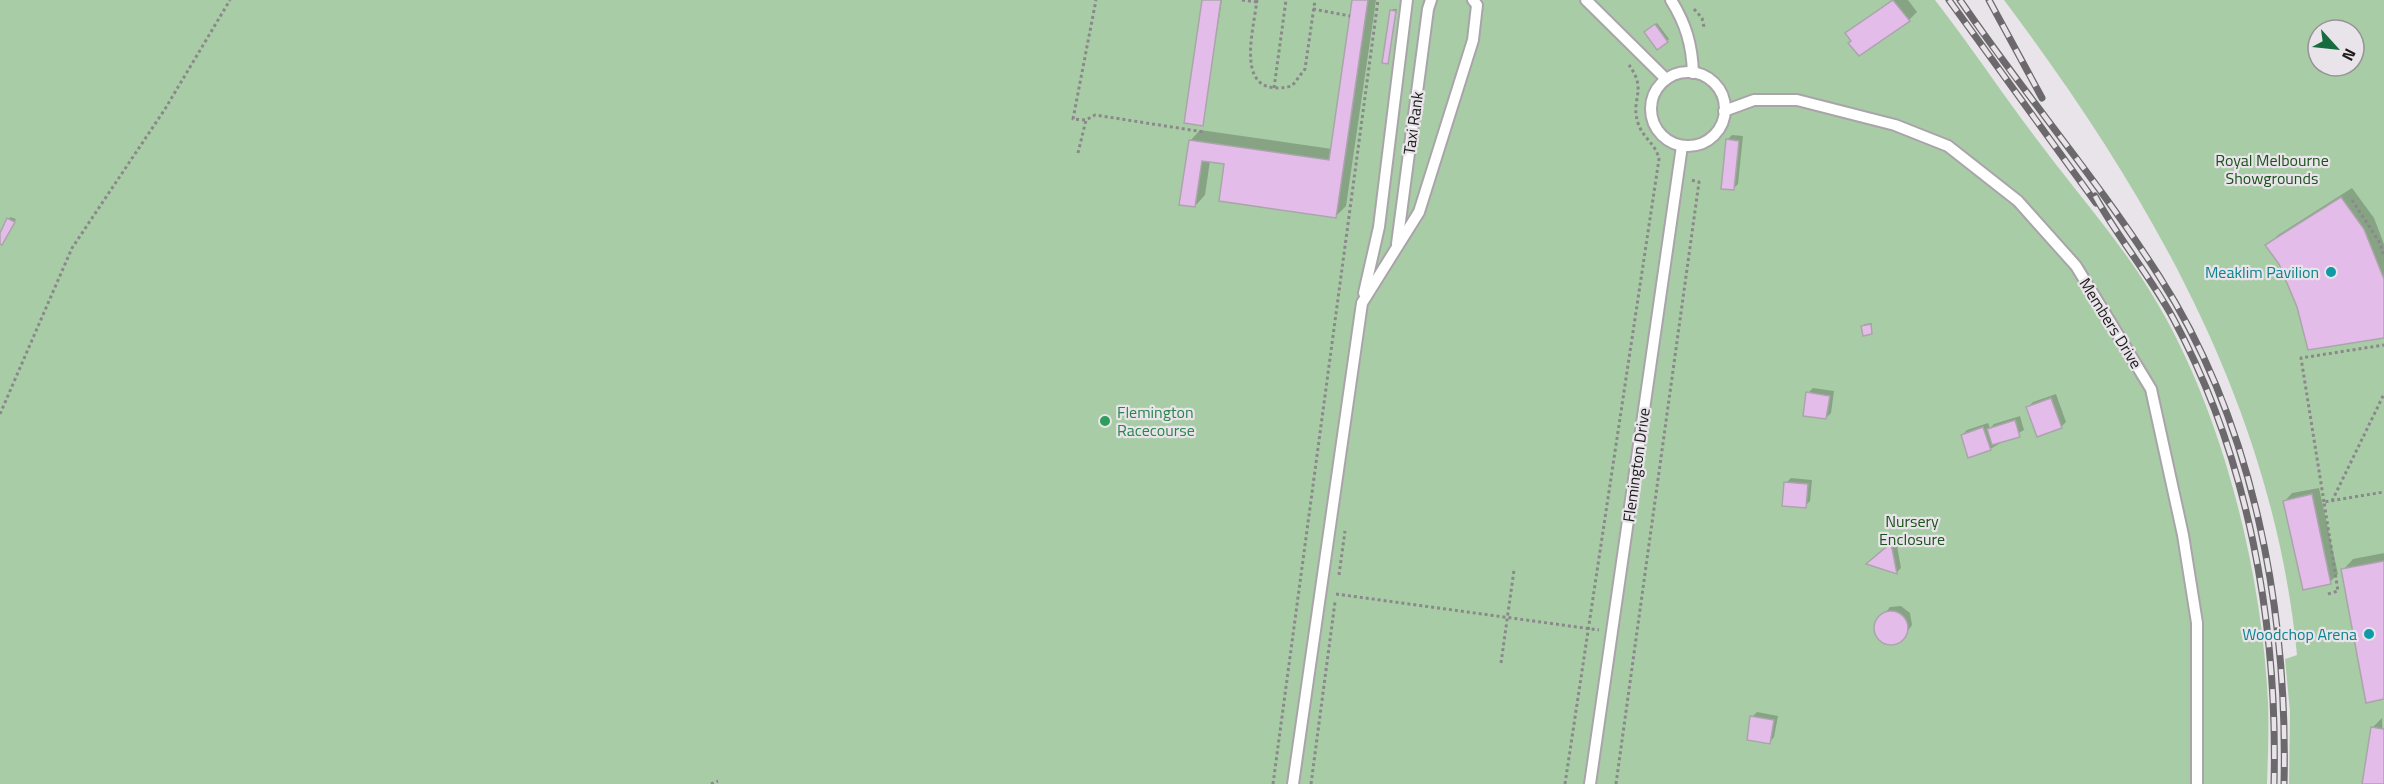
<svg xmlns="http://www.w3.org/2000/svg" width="2384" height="784" font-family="'Titillium Web',sans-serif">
  <rect width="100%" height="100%" fill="#e8e4e9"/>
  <g fill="#a8cda6" fill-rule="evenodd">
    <path d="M0,0H1935C1973,49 2007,101 2045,150C2081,198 2122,244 2153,296C2222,409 2262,571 2268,702C2269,729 2268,757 2267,784H0Z"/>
    <path d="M2004,0H2384V784H2289L2290,712L2285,659L2297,655C2273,407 2151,196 2004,0ZM2318,30H2354V66H2318Z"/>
  </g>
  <g fill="#0003">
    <polygon points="1203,0 1222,0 1202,124"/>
    <polygon points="1353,0 1376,0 1346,206 1336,216 1226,163 1210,161 1205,195 1195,206 1190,141 1200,130 1332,149"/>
    <polygon points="1892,0 1908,0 1917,12 1909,20 1852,41 1847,33"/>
    <polygon points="1393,9 1397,9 1387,63 1391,11"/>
    <polygon points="1657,23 1669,39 1667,41 1648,30"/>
    <polygon points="1732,135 1743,136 1738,184 1733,189 1727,140"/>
    <polygon points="2352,188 2374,218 2384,244 2384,337 2298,307 2280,264 2267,246 2278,235"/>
    <polygon points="10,217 16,219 2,244 0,236"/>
    <polygon points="1872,323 1872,333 1863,326 1865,324"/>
    <polygon points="1813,388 1834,391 1831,413 1826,418 1808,393"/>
    <polygon points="2056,394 2066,422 2061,427 2028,407 2033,402"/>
    <polygon points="2020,416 2024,430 1990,449 1962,435 1967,430 1988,423 1990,428 1994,424"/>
    <polygon points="1791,478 1812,480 1810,501 1805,506 1786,483"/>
    <polygon points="2319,488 2338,574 2330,582 2285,501 2292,493"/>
    <polygon points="1896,540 1901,568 1896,573 1873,559"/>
    <polygon points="2384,553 2384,698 2343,570 2353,559"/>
    <polygon points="1901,606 1910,613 1912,625 1901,641 1888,643 1878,635 1877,623 1890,607"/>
    <polygon points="1757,712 1778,716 1774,737 1770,742 1752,717"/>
    <polygon points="2382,718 2384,784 2363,784 2372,728"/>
  </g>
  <g fill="#e3bcea" stroke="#aaa5aa" stroke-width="1.5">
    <polygon points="1202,0 1221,0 1203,126 1184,123"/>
    <polygon points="1352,0 1368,0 1336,218 1219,201 1224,164 1202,161 1195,207 1179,205 1189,140 1329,160"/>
    <polygon points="1893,0 1910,21 1859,56 1848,43 1851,41 1845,33"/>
    <polygon points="1390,10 1396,11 1388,64 1382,63"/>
    <polygon points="1655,24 1668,42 1657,50 1644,32"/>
    <polygon points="1726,139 1739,141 1734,190 1721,189"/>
    <polygon points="2341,197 2364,229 2384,279 2384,338 2308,350 2297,307 2279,264 2265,245"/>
    <polygon points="7,218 15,222 2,245 0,244 0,233"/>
    <polygon points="1871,324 1872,334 1863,336 1861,326"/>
    <polygon points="1806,392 1830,396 1826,419 1803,416"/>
    <polygon points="2051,398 2062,428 2037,437 2026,407"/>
    <polygon points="2015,420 2020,437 1992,445 1987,429"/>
    <polygon points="1983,427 1991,450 1968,458 1961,435"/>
    <polygon points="1784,482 1808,484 1806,508 1782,506"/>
    <polygon points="2312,494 2331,584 2303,590 2283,501"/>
    <polygon points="1891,543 1897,574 1866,564"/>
    <polygon points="2384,561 2384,699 2366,703 2341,569"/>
    <circle cx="1891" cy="628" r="17"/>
    <polygon points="1750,716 1774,720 1770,744 1747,740"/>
    <polygon points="2371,727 2384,729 2384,784 2362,784"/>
  </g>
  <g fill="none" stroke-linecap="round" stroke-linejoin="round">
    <defs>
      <g id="lane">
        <polyline points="1586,0 1666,79"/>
        <path d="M1671,0C1686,24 1692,45 1693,73"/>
        <circle cx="1688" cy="109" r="37"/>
        <polyline points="1724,111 1754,100 1797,100 1895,125 1948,146 2018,201 2076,266 2151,389 2183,535 2197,623 2197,784"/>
        <polyline points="1397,244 1428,9 1431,0"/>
        <polyline points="1364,293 1379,227 1407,0"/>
        <polyline points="1293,784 1362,303 1419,212 1473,40 1477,5 1473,0"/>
        <polyline points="1590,784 1682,146"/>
      </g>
    </defs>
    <use href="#lane" stroke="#a9a4a9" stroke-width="14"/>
    <g stroke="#8b888b" stroke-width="3" stroke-dasharray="3 3" stroke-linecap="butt">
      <polyline points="1242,0 1257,2"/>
      <path d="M1257,0C1253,34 1233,100 1292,86L1305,69L1315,0"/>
      <polyline points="1313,9 1350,16"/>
      <polyline points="1694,9 1702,18 1704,27"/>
      <polyline points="1274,88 1286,0"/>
      <polyline points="1085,120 1073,119 1096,0"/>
      <polyline points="1078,153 1086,120 1095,115 1204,132"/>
      <polyline points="2352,200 2380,243 2384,257"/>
      <polyline points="0,414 72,248 165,109 230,0"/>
      <polyline points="2332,501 2384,394"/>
      <polyline points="2324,502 2301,358 2384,345"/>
      <polyline points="1339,575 1345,531"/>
      <polyline points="1336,594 1599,630"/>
      <polyline points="2328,594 2338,591 2324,502 2384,492"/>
      <polyline points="1501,663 1514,570"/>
      <polyline points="711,784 718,781"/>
      <polyline points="1273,784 1378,0"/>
      <polyline points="1311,784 1335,602"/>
      <path d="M1565,784L1659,159C1656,144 1642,137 1638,123C1630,99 1648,91 1629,65"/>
      <polyline points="1616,784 1699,182 1691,180"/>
    </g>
    <use href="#lane" stroke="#fff" stroke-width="10"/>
    <defs>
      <g id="rail">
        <polyline points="1949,0 2096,203"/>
        <path d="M1960,0C2024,94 2098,180 2159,276C2254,424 2288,610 2284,784"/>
        <polyline points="1989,0 2042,98"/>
        <path d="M2095,196C2118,238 2150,276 2173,318C2249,459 2278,625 2274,784"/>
      </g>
    </defs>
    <use href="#rail" stroke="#6c696c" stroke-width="7"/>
    <use href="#rail" stroke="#e8e4e9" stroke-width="4.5" stroke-dasharray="14" stroke-linecap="butt"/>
  </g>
  <g fill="#0f9aa8" stroke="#e8e4e9" stroke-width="2">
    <circle cx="2331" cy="272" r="6"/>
    <circle cx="2369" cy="634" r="6"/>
  </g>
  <circle fill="#2e9e5b" stroke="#e8e4e9" stroke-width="2" cx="1105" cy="421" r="6"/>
  <g text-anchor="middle" stroke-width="4.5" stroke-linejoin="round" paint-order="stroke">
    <g font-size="16" fill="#1c1a1c" stroke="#e8e4e9">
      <text transform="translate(1413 123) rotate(-82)" y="6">Taxi Rank</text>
      <text transform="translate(2111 323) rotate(58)" y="6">Members Drive</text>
      <text transform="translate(1636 465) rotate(-82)" y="6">Flemington Drive</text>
    </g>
    <g font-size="16" fill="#19521a" stroke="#e8e4e9">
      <text x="2272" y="166">Royal Melbourne<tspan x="2272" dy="18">Showgrounds</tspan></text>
      <text x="1912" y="527">Nursery<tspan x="1912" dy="18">Enclosure</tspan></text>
    </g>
    <g font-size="16" fill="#0d838f" stroke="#e8e4e9" text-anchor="end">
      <text x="2319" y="278">Meaklim Pavilion</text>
      <text x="2357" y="640">Woodchop Arena</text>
    </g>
    <g font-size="16" fill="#27864d" stroke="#e8e4e9" text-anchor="start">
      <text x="1117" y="418">Flemington<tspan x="1117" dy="18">Racecourse</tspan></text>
    </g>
  </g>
  <g transform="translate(2336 48) rotate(117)"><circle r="28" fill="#e8e4e9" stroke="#969397" stroke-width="1.5"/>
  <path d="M0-4.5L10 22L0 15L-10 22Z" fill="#166c3e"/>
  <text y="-9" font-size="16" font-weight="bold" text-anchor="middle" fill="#1c1a1c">N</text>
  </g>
</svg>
